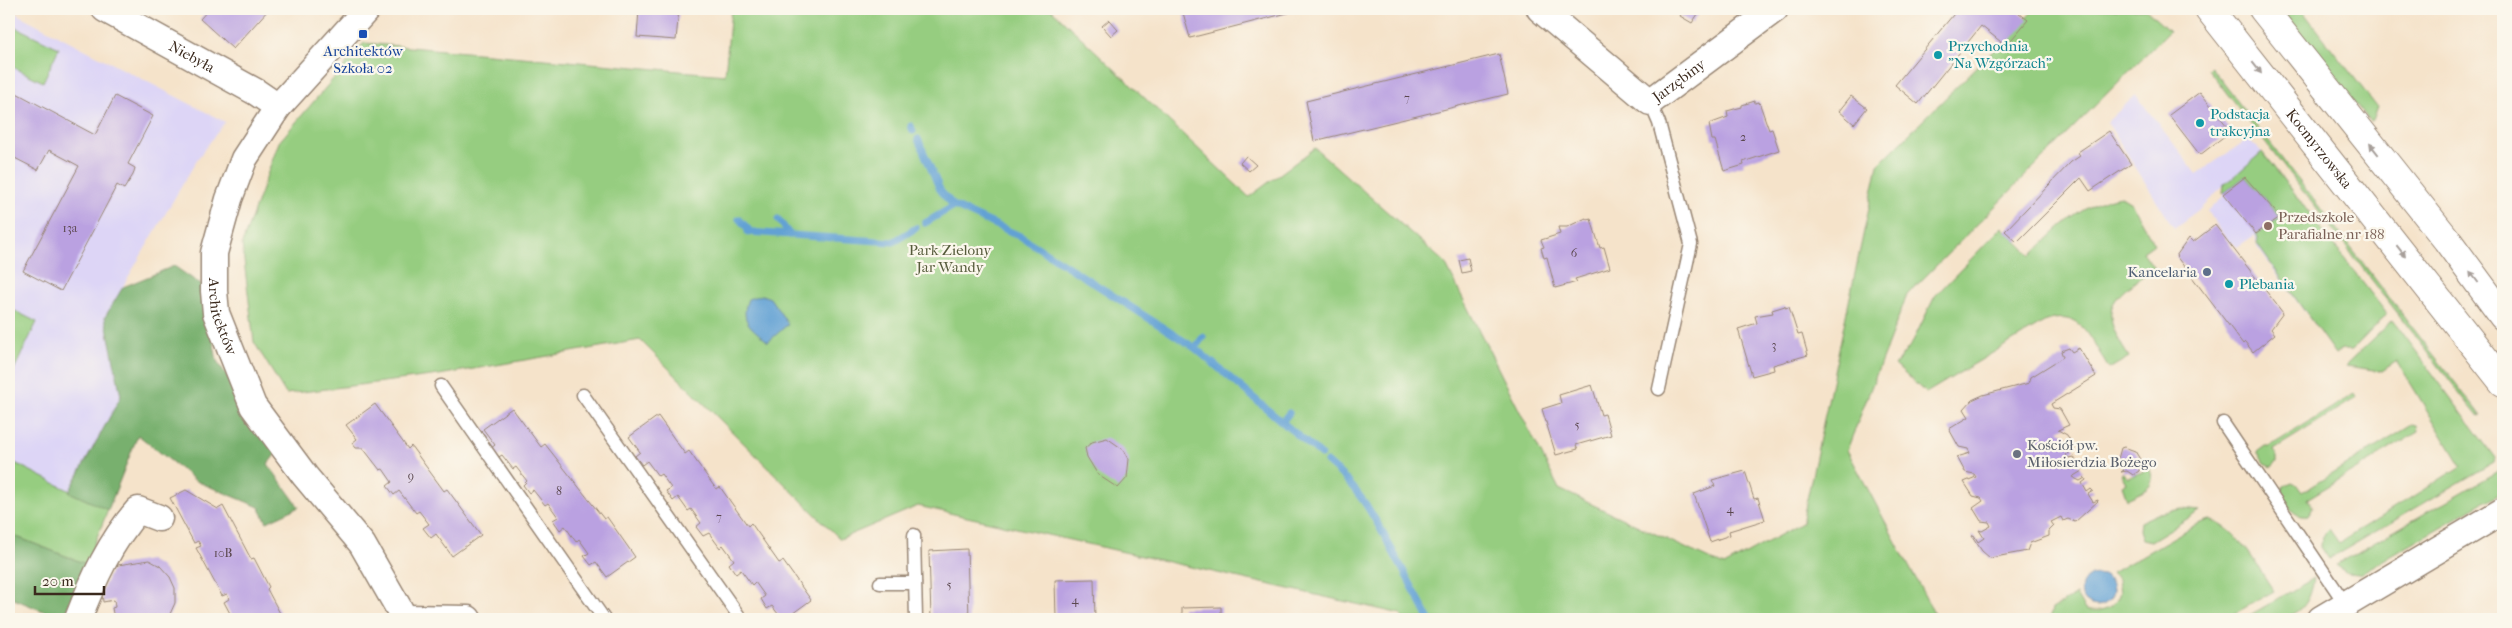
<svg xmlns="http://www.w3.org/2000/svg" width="2512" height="628" font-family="'IM FELL French Canon',serif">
  <rect width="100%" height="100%" fill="#fbf7ec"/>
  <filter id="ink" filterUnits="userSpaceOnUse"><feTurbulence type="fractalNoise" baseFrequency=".02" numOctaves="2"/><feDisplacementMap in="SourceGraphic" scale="10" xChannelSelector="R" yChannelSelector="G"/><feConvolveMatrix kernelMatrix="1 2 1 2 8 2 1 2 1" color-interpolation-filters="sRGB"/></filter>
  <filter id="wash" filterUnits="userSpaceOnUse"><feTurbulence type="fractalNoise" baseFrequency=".0096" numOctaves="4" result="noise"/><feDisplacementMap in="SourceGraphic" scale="20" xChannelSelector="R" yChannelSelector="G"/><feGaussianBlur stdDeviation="1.12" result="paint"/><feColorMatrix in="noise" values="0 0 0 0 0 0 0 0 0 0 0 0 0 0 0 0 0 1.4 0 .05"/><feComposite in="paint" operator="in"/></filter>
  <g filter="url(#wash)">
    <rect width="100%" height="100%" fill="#f5e3ca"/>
    <g fill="#ddd5f6">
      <polygon points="9,10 225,122 198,158 105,317 121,396 69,492 9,460"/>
      <polygon points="2136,95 2197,174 2248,139 2262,152 2387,314 2352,350 2342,350 2335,354 2257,247 2255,235 2237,247 2233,243 2230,243 2216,224 2208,211 2224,195 2224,186 2201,208 2174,228 2107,122"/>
    </g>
    <g fill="#96cd80" stroke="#687c4f">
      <polygon points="731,9 1051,9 1249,197 1315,148 1445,263 1559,489 1724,566 1802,523 1878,165 2035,9 2145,9 2169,31 1907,295 1847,450 1937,619 1403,619 1401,614 918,506 840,539 640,340 439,375 286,394 254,342 242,244 279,142 364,43 725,75"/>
      <polygon points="2280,9 2301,9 2377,107 2372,121 2370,122"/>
      <polygon points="9,24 59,48 43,82 9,65"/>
      <polygon points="2211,67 2481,416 2477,415 2465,400 2208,69"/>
      <polygon points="2262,152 2387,314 2352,350 2342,350 2335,354 2257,244 2258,237 2256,234 2280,217 2245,177 2223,194 2224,185"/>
      <path d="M2120,196L2131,203L2154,244L2143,252L2154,268C2110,300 2096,306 2129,357L2109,369C2092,342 2083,307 2044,322L1926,393L1895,365L1912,343L1935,296L2002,227L2031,256C2057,229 2082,203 2120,196Z"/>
      <polygon points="9,308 37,322 9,380"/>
      <polygon points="2393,320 2495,458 2494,462 2329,559 2321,547 2322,536 2329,529 2339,543 2461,466 2397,361 2382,371 2345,366"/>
      <polygon points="2354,394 2356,398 2274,449 2277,456 2277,462 2272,467 2265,464 2257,452 2265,446 2270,446"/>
      <path d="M2412,425L2417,426L2418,432L2307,499L2313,508L2308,516C2293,518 2289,506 2281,495L2283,486L2292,482L2296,484L2302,492Z"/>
      <polygon points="9,460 108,510 86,564 9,534"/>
      <path d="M2147,463C2159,487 2148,489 2127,499L2122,485L2126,483L2121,474L2123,473L2128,478L2144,471Z"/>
      <polygon points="2503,468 2503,491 2359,574 2347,573 2336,565"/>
      <polygon points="2182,509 2200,511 2151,541 2142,539 2139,530 2140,522 2159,513"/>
      <path d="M2210,520C2240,529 2256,566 2274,591L2225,619H2049L2052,609L2076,595L2085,610C2102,614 2115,609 2120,592L2118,580L2112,573L2195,525Z"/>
      <path d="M2314,578C2308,623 2280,619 2243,619Z"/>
    </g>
    <g fill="#78b06e" stroke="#5a6d46">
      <polygon points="174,266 203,286 217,361 277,452 268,464 299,507 267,522 259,507 196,481 138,435 108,510 69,492 121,396 105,317 123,287"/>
      <polygon points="9,534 86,564 63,619 9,597"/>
    </g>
    <g fill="#62a1d4" stroke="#4e6679">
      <path d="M762,295L770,298L788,324L768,342C752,327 739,323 748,299Z"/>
      <circle cx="2097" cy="590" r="16"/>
    </g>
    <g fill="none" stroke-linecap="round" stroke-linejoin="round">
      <g stroke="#62a1d4" stroke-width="7">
        <polyline points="911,126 913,131"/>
        <polyline points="918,139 941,192 954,206 1020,236 1195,348 1321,455"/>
        <polyline points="739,219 751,232"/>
        <polyline points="778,219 790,235"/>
        <polyline points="925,223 954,206"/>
        <polyline points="748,232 893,242 916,228"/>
        <polyline points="1195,348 1203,337"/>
        <polyline points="1282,422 1289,413"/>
        <path d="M1327,462C1359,488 1372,513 1391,548C1404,572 1417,595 1429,619"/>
      </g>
    </g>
    <g id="blocks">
      <g fill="#baa1e1">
        <polygon points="209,9 269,9 233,49 200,19"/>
        <polygon points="639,9 679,9 676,40 637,37"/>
        <polygon points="1182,9 1303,9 1190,38"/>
        <polygon points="1684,9 1700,11 1692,23 1680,16"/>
        <polygon points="1958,9 2014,9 2028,20 2006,46 1981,26 1918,104 1895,85"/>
        <polygon points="1109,20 1118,30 1111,36 1102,26"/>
        <polygon points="1499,54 1508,94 1314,141 1306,101"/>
        <polygon points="9,89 95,135 115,96 153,116 128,164 135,168 133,175 124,189 117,185 61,291 23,271 79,166 49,150 38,170 9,155"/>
        <polygon points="2200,92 2231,131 2200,155 2169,115"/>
        <polygon points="1851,96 1867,108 1854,124 1839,111"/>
        <polygon points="1755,101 1755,103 1759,102 1769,130 1772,129 1779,150 1743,162 1744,165 1724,171 1715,140 1712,140 1709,124 1728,117 1727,111 1742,107 1742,105"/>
        <polygon points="2109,131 2131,164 2090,191 2081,178 2017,242 2005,231 2071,162 2080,156 2078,152"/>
        <polygon points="1246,156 1256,165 1249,171 1240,163"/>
        <polygon points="2245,177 2280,217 2256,234 2223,194"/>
        <polygon points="1586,218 1587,220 1591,219 1600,248 1604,247 1610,268 1575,279 1577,282 1555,288 1547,257 1544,258 1541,248 1544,247 1541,240 1560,234 1558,227 1567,227"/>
        <polygon points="2215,225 2283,313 2271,329 2275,334 2253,352 2245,342 2243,344 2176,256 2189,238 2193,242"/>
        <polygon points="1468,258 1471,271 1462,273 1459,260"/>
        <polygon points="1785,306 1785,308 1789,307 1798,335 1802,334 1808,355 1773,365 1774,370 1752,376 1738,329 1757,323 1755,316 1773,313 1772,310"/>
        <polygon points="2069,348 2072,352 2079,348 2096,376 2051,404 2053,408 2060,409 2069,425 2058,430 2067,435 2075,449 2065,455 2067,458 2074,457 2082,471 2072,477 2080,481 2085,478 2086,480 2082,483 2087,492 2091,489 2093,491 2088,494 2093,502 2098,500 2098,501 2075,522 2068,519 2063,521 2061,517 2051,522 2054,526 2049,531 2049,536 2030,543 2027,551 1990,558 1982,551 1972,536 1974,535 1978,542 1984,538 1979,530 1982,531 1991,526 1989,522 1981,521 1973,508 1983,501 1981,498 1973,496 1964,482 1976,477 1974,474 1965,472 1957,457 1970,453 1968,449 1959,447 1949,429 1969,417 1964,409 1972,400 1983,395 2029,383 2031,377 2063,357 2061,351"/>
        <polygon points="1592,385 1601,415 1605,414 1611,435 1576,445 1578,449 1556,455 1542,409 1561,403 1559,395"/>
        <polygon points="375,404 408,449 411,446 444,491 447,489 481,535 452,556 436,534 431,538 423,528 429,524 419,511 416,513 399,491 394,495 387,486 392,482 383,469 380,470 363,448 356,448 352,443 357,439 346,425"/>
        <polygon points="512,408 541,447 545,444 604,519 607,517 635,557 607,577 596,562 591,565 584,556 589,553 579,539 576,542 565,526 560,530 553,520 558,517 548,503 545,505 533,490 529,493 523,485 527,481 516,467 513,469 502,455 497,458 490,449 495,445 483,429"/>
        <polygon points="658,416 685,454 689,451 716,489 720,487 748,526 751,523 779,563 783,561 811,600 785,619 782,619 772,606 767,609 761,599 765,596 755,582 752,585 741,570 736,574 729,564 734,560 723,545 720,548 709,533 703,536 696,527 701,523 691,509 688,511 678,497 673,501 666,491 671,488 661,474 658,476 647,461 642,465 635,456 640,452 629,437"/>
        <polygon points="1107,438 1124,450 1129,459 1127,478 1118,488 1098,475 1087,457 1085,448 1092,442"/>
        <polygon points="2124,447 2135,451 2141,461 2139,471 2133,475 2127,471 2121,472 2124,470 2118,459 2121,448"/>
        <polygon points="1745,471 1754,499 1758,498 1765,520 1729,531 1730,535 1710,542 1694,494 1715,486 1712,480"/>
        <polygon points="186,490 218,509 223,506 251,559 254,558 269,587 267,589 283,619 233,619 224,602 229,599 227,594 222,596 196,548 201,546 198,541 194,543 170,498"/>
        <polygon points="967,549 969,619 931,619 929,551"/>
        <polygon points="149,560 160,566 170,577 175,588 175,603 170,614 166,619 114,619 112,608 115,607 114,600 103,602 102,591 110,573 118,565"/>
        <polygon points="1094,579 1095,619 1056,619 1055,580"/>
        <polygon points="1221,607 1221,619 1182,619 1182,608"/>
      </g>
    </g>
  </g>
  <g filter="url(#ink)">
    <use href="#blocks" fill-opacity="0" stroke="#988674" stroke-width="1"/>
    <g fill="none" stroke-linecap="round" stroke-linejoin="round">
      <defs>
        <g id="lane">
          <polyline points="1650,102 1659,123 1691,244 1659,389"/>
          <polyline points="441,386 604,619"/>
          <polyline points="583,395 741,619"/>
          <polyline points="2223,423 2346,605"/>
          <polyline points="914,535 916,619"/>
          <polyline points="880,583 915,583"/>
        </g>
        <g id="street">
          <path id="s1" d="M105,9L256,92L278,107"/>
          <path id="s2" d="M367,9L278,107L244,159L229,199L214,253V291L216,313L253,406L305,476L362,544L405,619"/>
          <path id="s3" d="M1540,9L1650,102L1775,9"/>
          <polyline points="404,618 468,619"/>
          <path d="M78,619C93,580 110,542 138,510L159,518"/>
          <polyline points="2321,619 2503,511"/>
        </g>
        <g id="secondary">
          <path id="s4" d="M2209,9L2503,382"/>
          <polyline points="2263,9 2447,240 2503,316"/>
        </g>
      </defs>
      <use href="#lane" stroke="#988674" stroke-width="15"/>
      <use href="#street" stroke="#988674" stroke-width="29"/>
      <use href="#secondary" stroke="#988674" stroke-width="30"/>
      <use href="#lane" stroke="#fff" stroke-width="12"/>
      <use href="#street" stroke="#fff" stroke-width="26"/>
      <use href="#secondary" stroke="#fff" stroke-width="28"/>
    </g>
    <defs><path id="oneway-solid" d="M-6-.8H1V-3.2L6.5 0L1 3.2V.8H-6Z" transform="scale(1.25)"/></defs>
    <g fill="#a79f9a">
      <use href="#oneway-solid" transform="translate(2257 68) rotate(52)"/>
      <use href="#oneway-solid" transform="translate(2374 149) rotate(-128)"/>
      <use href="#oneway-solid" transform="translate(2401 251) rotate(52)"/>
      <use href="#oneway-solid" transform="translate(2474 277) rotate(-127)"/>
    </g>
  </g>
  <rect fill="#1a4fb4" stroke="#fbf7ec" stroke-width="2" x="358" y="29" width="10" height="10" rx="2.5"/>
  <g fill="#0f9aa8" stroke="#fbf7ec" stroke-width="2">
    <circle cx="1938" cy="55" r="5"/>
    <circle cx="2200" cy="123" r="5"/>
    <circle cx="2229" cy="284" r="5"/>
  </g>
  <circle fill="#8d6e63" stroke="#fbf7ec" stroke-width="2" cx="2268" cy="226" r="5"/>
  <circle fill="#5c6f8a" stroke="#fbf7ec" stroke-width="2" cx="2207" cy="272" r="5"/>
  <circle fill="#6b7280" stroke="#fbf7ec" stroke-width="2" cx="2017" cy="454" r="5"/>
  <g text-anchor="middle" stroke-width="4.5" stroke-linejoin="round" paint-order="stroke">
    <g font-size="12" fill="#5b484f">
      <text x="1407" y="102">7</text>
      <text x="1743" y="141">2</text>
      <text x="70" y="232">13a</text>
      <text x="1574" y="257">6</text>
      <text x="1774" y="349">3</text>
      <text x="1577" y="429">5</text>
      <text x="411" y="480">9</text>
      <text x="559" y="495">8</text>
      <text x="1730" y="513">4</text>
      <text x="719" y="521">7</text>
      <text x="223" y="557">10B</text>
      <text x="949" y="589">5</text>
      <text x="1075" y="604">4</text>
    </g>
    <g font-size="15" fill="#0d838f" stroke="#fbf7ec" text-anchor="start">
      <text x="1948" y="51">Przychodnia<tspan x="1948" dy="17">"Na Wzgórzach"</tspan></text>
      <text x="2210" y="119">Podstacja<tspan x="2210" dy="17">trakcyjna</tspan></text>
      <text x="2239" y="289">Plebania</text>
    </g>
    <g font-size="15" fill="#164399" stroke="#fbf7ec">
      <text x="363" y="56">Architektów<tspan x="363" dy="17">Szkoła 02</tspan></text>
    </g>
    <g font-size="15" fill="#3b2a1e" stroke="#fbf7ec">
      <text dy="5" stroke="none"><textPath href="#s1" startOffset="99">Niebyła</textPath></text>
      <text dy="5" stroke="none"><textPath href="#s3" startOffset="180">Jarzębiny</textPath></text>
      <text dy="5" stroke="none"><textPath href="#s4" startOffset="178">Kocmyrzowska</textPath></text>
      <text dy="5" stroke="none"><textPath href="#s2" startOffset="358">Architektów</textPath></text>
    </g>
    <g font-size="15" fill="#785e54" stroke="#fbf7ec" text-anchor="start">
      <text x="2278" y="222">Przedszkole<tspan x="2278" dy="17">Parafialne nr 188</tspan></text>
    </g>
    <g font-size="15" fill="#565b3b" stroke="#fbf7ec">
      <text x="950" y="255">Park Zielony<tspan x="950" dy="17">Jar Wandy</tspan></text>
    </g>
    <g font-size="15" fill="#4e5e75" stroke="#fbf7ec" text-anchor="end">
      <text x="2197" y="277">Kancelaria</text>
    </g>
    <g font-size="15" fill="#5b616d" stroke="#fbf7ec" text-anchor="start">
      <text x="2027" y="450">Kościół pw.<tspan x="2027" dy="17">Miłosierdzia Bożego</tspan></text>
    </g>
  </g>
  <rect width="2512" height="628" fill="none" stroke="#fbf7ec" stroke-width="30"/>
  <path d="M35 586v8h69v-8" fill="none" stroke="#3b2a1e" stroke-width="2.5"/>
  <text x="42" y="586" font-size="15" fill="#3b2a1e" stroke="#fbf7ec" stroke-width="4" paint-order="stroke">20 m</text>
</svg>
